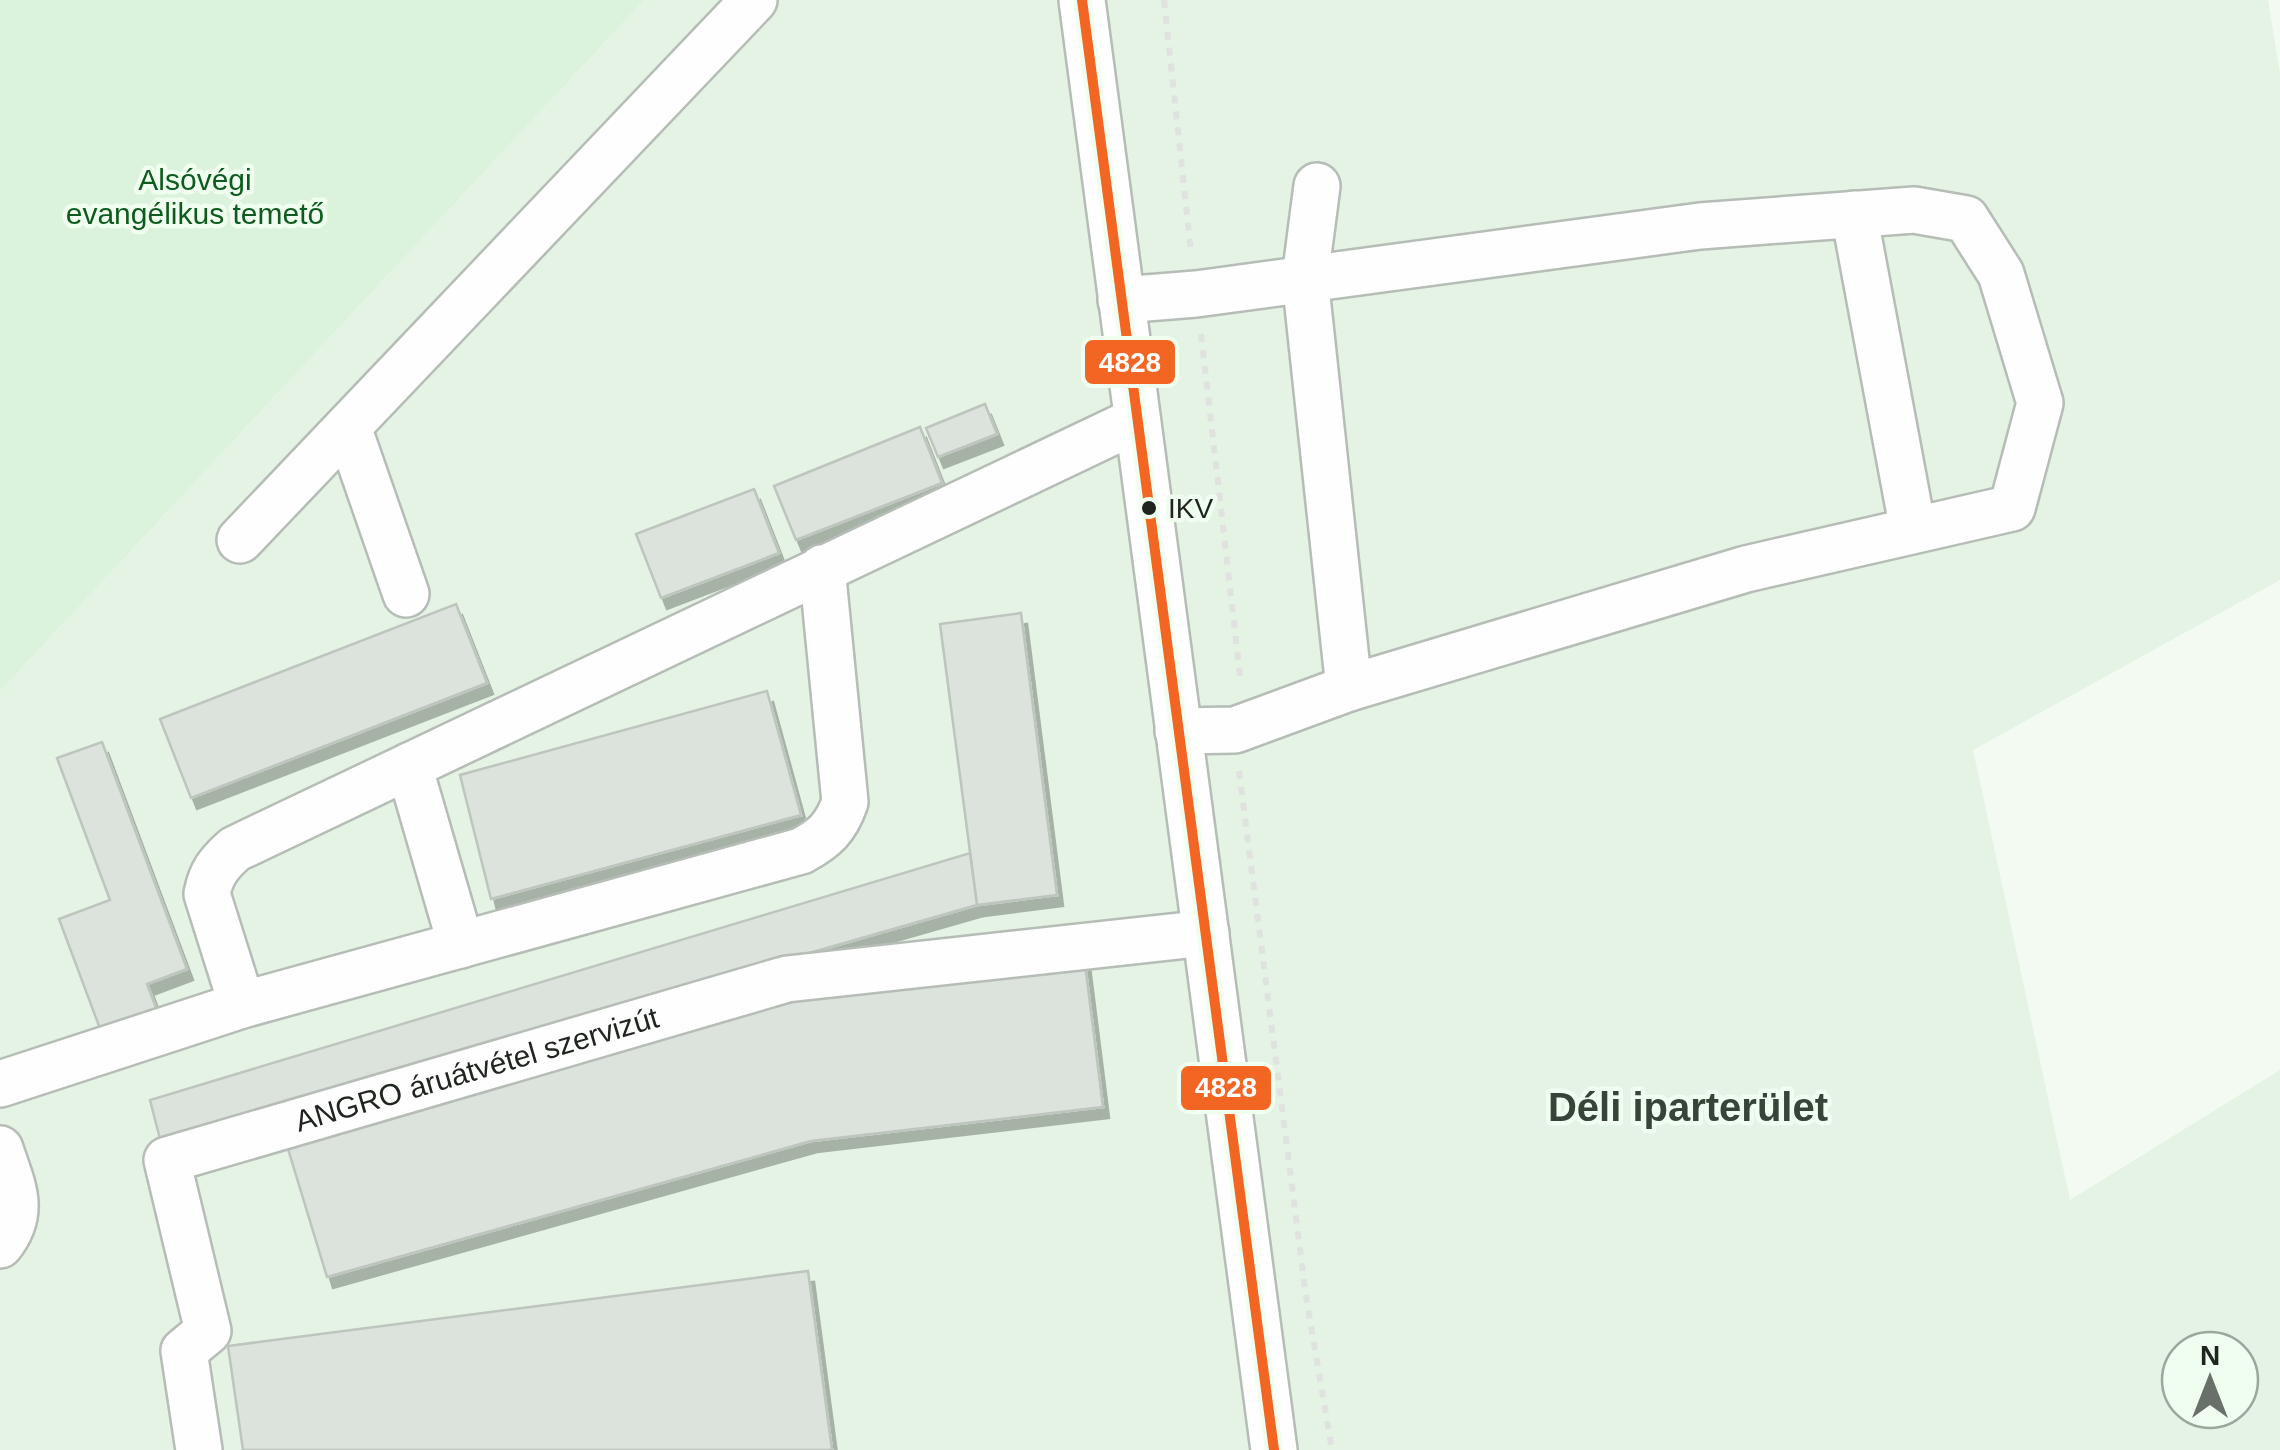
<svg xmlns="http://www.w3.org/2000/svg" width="2280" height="1450" font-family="Arial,sans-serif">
  <defs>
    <filter id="shadow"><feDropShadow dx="6" dy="11" stdDeviation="0" flood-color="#0004"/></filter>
  </defs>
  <rect width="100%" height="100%" fill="#f2faf2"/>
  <path fill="#e4f3e4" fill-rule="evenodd" d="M644,0H2268L2280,74V580L1973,750L2070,1200L2280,1070V1450H0V691ZM2180,1350H2240V1410H2180Z"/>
  <polygon fill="#dbf2dc" points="0,0 644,0 0,691"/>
  <g fill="#dce2dc" stroke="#bec4be" stroke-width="2.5" filter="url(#shadow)">
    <polygon points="985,404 997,434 938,457 926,428"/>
    <polygon points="920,427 942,483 796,540 774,486"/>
    <polygon points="754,489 779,553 661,598 636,534"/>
    <polygon points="456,604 487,683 191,798 160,719"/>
    <polygon points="1021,613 1057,895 977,905 940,624"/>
    <polygon points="767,691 801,815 491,899 460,775"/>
    <polygon points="102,742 187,969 147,984 161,1021 105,1042 59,919 110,900 57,758"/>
    <polygon points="970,853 977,905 160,1139 150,1100"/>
    <polygon points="1084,956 1103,1107 811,1141 327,1277 285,1139 787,993"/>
    <polygon points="808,1271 832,1450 243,1450 228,1346"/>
  </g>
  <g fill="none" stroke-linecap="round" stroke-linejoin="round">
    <defs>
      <g id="minor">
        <polyline points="1082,0 1274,1450"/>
        <polyline points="1317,186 1305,278 1349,688"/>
        <polyline points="1854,214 1913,530"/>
        <polyline points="1121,300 1196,294 1700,226 1914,210 1966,219 2001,274 2040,403 2012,508 1746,569 1349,688 1235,730 1178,731"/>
        <polyline points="348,427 406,594"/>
        <polyline points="240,540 754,0"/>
        <polyline points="409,766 461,945"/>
        <path d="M242,1005L207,894C211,873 219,863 235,849L1137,420"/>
        <path d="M0,1084L242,1005L801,851C824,839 836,828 845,802L822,568"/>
        <path d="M0,1149C12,1186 27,1211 0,1245"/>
        <path id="s1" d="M199,1450L184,1351L208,1331L167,1160L787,979L1206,933"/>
      </g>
    </defs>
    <use href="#minor" stroke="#b6bcb6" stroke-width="50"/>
    <g stroke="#e0e2e0" stroke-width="6" stroke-dasharray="8 8" stroke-linecap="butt">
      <polyline points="1164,0 1191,252"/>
      <polyline points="1201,334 1241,684"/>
      <polyline points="1239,771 1306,1296 1332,1450"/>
    </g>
    <use href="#minor" stroke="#fdfefd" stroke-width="45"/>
    <defs>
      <polyline id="bus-1" points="1082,0 1274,1450"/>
    </defs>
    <use href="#bus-1" stroke="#effeef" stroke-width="18"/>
    <use href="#bus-1" stroke="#f26522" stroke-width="10"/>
  </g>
  <circle fill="#1f241f" stroke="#effeef" stroke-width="4" cx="1149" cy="508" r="9"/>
  <g text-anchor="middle" stroke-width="9" stroke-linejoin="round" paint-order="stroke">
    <g font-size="28" fill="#1f241f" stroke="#effeef" text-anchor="start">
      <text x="1168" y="518">IKV</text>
    </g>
    <g font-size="30" fill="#0e5c1d" stroke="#effeef">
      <text x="195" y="190">Alsóvégi<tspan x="195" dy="34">evangélikus temető</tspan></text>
    </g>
    <g font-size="30" fill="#1f241f" stroke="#effeef">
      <text dy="10" stroke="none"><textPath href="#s1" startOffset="630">ANGRO áruátvétel szervizút</textPath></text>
    </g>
    <g font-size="40" font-weight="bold" fill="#384438" stroke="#effeef">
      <text x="1688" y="1121">Déli iparterület</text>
    </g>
  </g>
  <g stroke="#effeef" stroke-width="4">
    <rect x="1083" y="338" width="94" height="48" rx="10" fill="#f26522"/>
    <rect x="1179" y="1064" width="94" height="48" rx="10" fill="#f26522"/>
  </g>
  <g font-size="28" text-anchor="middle" font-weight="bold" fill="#fff">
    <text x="1130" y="372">4828</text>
    <text x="1226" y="1097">4828</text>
  </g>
  <g transform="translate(2210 1380)"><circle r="48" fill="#effeef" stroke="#9ca79c" stroke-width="2.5"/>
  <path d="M0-8L18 38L0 25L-18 38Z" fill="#696f69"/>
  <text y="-15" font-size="28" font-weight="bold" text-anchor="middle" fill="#1f241f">N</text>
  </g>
</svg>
